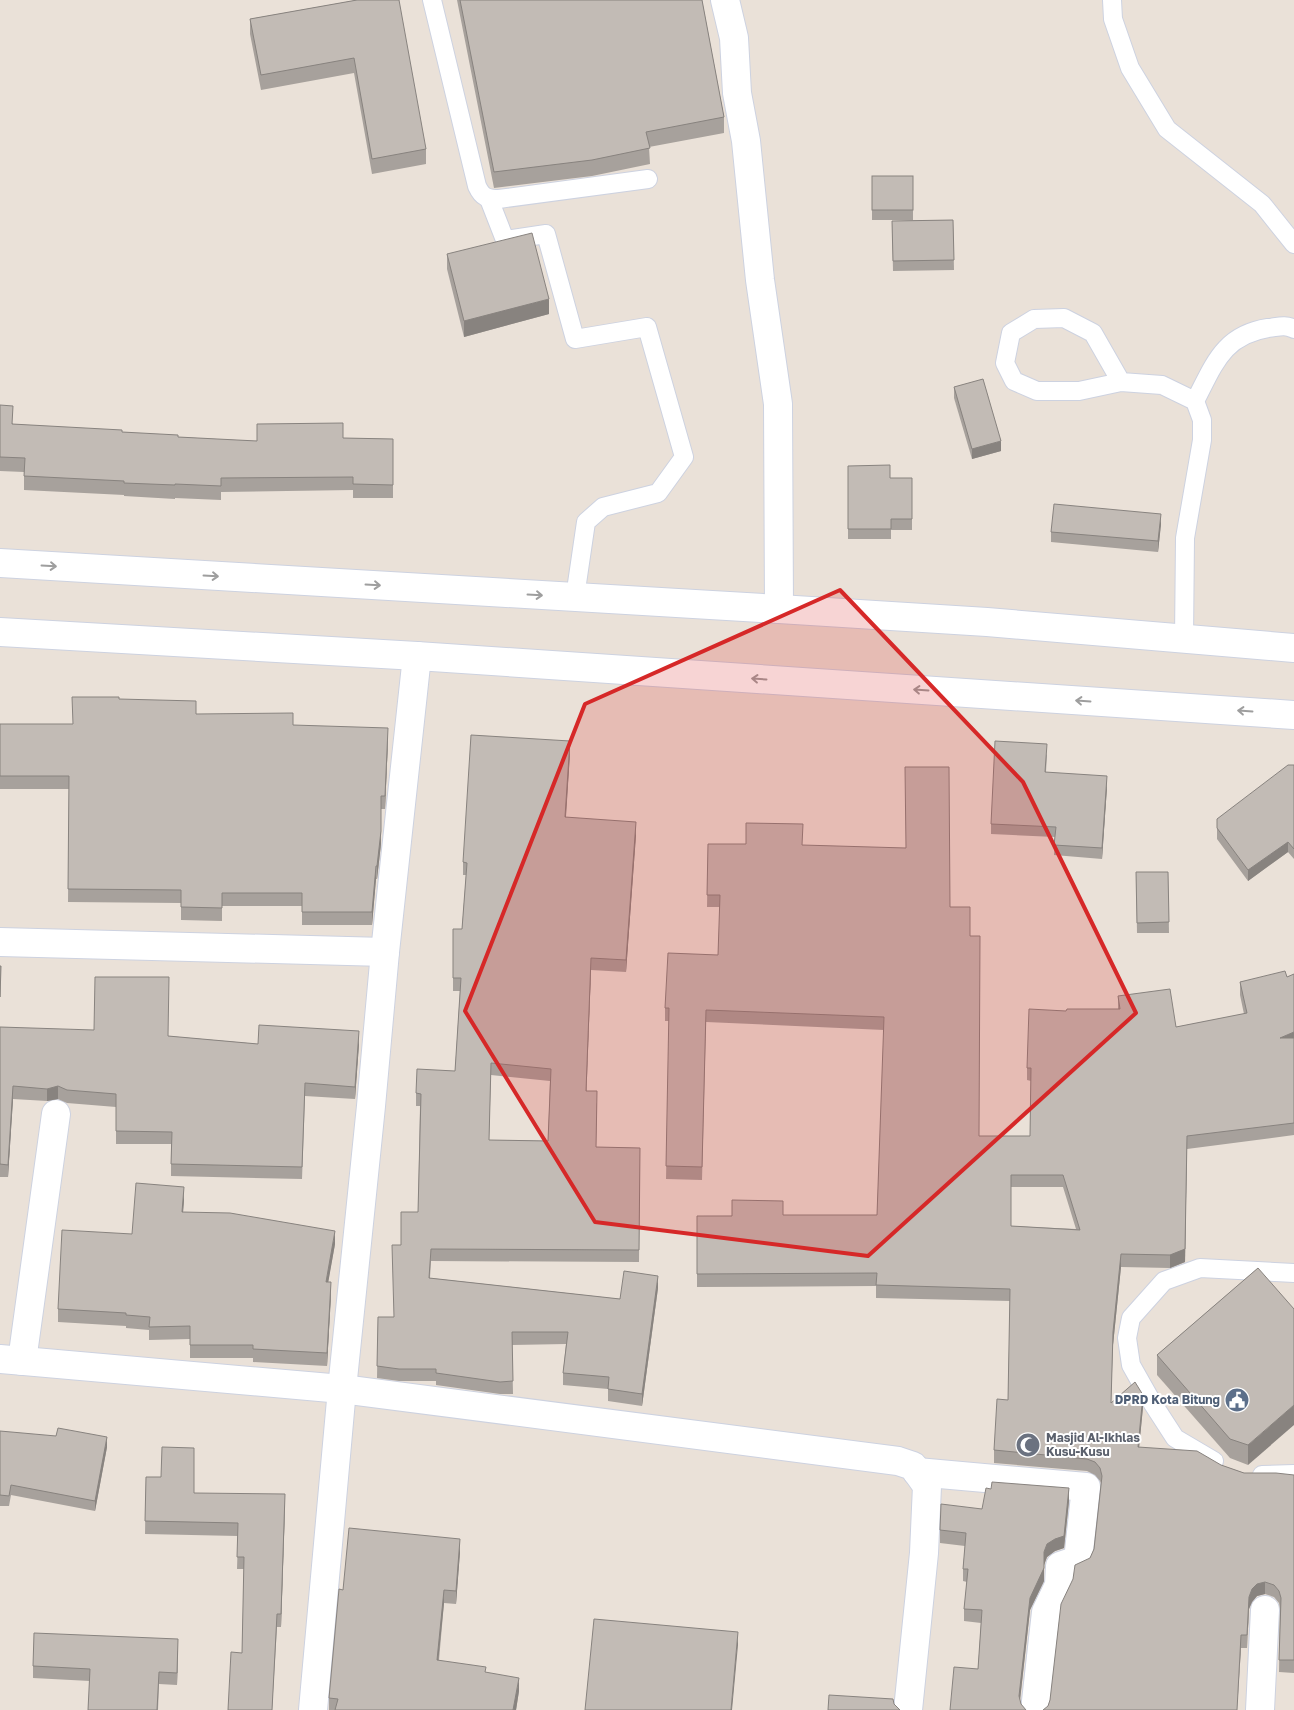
<svg xmlns="http://www.w3.org/2000/svg" width="1294" height="1710" font-family="'Golos Text',sans-serif">
  <rect width="100%" height="100%" fill="#eae1d8"/>
  <g fill="none" stroke-linecap="round" stroke-linejoin="round">
    <defs>
      <g id="lane">
        <path d="M432,0L477,186C482,197 487,199 499,199L648,179"/>
        <polyline points="1112,0 1113,19 1130,68 1167,129 1262,204 1294,244"/>
        <polyline points="489,199 505,240 546,234 575,339 647,327 684,457 658,493 603,507 586,522 575,597"/>
        <polyline points="1121,382 1093,333 1064,318 1034,319 1011,333 1005,363 1014,381 1037,391 1079,391 1121,382 1162,385 1195,401 1202,420 1202,440 1185,538 1184,639"/>
        <path d="M1195,401C1214,365 1223,335 1268,328C1278,327 1285,324 1294,329"/>
        <polyline points="1214,1461 1175,1438 1153,1404 1131,1365 1127,1338 1131,1318 1164,1281 1200,1268 1294,1273"/>
        <polyline points="1262,1475 1294,1474"/>
      </g>
      <g id="street">
        <polyline points="725,0 734,38 737,93 746,141 760,280 778,404 779,609"/>
        <polyline points="0,942 385,952"/>
        <polyline points="0,1359 342,1389 898,1461 913,1466 927,1486 924,1553 908,1710"/>
        <polyline points="22,1361 56,1114"/>
        <polyline points="917,1472 1086,1487 1078,1560 1060,1566 1059,1585 1046,1612 1035,1710"/>
        <polyline points="313,1710 342,1389 371,1106 385,952 417,656"/>
        <polyline points="1260,1710 1265,1610"/>
      </g>
      <g id="secondary">
        <polyline points="0,563 779,609 987,622 1294,648"/>
        <polyline points="0,632 417,656 1294,715"/>
      </g>
    </defs>
    <use href="#lane" stroke="#cdd2e0" stroke-width="20"/>
    <use href="#street" stroke="#cdd2e0" stroke-width="30"/>
    <use href="#secondary" stroke="#cdd2e0" stroke-width="30"/>
    <use href="#lane" stroke="#fff" stroke-width="18"/>
    <use href="#street" stroke="#fff" stroke-width="28"/>
    <use href="#secondary" stroke="#fff" stroke-width="28"/>
  </g>
  <g fill="#a7a19c" fill-rule="evenodd">
    <polygon points="357,0 426,149 426,164 372,174 354,73 261,90 250,34 250,19"/>
    <polygon points="457,0 702,0 724,117 724,133 649,147 650,164 592,176 494,188"/>
    <rect x="872" y="176" width="41" height="44"/>
    <polygon points="953,220 954,270 893,271 892,221"/>
    <polygon points="447,254 549,314 464,337 447,269"/>
    <polygon points="954,387 1001,451 972,459 954,398"/>
    <polygon points="0,405 13,424 122,432 178,437 257,441 343,438 393,439 393,498 353,498 353,490 221,492 221,500 175,498 175,499 124,496 124,495 24,490 24,472 0,471"/>
    <polygon points="848,466 890,478 912,478 912,530 891,530 891,539 848,539"/>
    <polygon points="1161,524 1158,552 1051,542 1051,532"/>
    <polygon points="119,699 196,714 293,725 388,741 385,809 381,809 381,844 377,879 376,879 372,925 302,925 302,906 222,906 222,921 181,920 181,903 68,902 69,789 0,789 0,724 73,724"/>
    <path d="M570,753L566,817L636,835L626,972L591,970L586,1091L597,1104L596,1147L640,1148L639,1262L431,1261L430,1278L620,1299L658,1288L642,1406L608,1401V1389L563,1385V1373L566,1344L512,1345L513,1394H500L436,1385V1381H399L377,1378L378,1317H394L401,1245L418,1212L420,1106H416V1093L455,1071L460,991H453V929H462L466,875H463V862ZM491,1075L550,1081L548,1141L489,1140Z"/>
    <polygon points="1047,754 1046,772 1107,787 1102,859 1054,855 1055,837 991,834 991,824"/>
    <polygon points="1294,765 1294,859 1288,852 1248,881 1217,839 1217,819"/>
    <path d="M708,844L802,845L950,907L970,936L979,1136H1030L1031,1081L1027,1080V1068L1066,1011L1118,1009V996L1176,1027L1244,1014L1240,995V982L1287,977L1294,974V1135L1187,1149L1185,1262L1170,1268L1121,1267L1113,1345L1111,1402L1143,1407L1139,1447L1221,1465L1244,1473L1294,1475V1673L1279,1672L1280,1609L1279,1603L1274,1597L1265,1594L1257,1596L1252,1602L1249,1609L1247,1648H1241L1048,1706L1050,1700L1090,1558L1094,1549L1101,1483L1100,1481L1095,1475L1087,1471L994,1463V1450L1008,1400L1010,1301L876,1298V1286L697,1287V1216L877,1215L884,1030L706,1022L702,1180L666,1179L669,1021H665V1008L718,955L720,907H707ZM1011,1187H1063L1076,1229L1011,1226Z"/>
    <polygon points="1136,872 1168,872 1169,933 1137,933"/>
    <polygon points="0,1027 168,1036 258,1044 359,1044 355,1099 305,1096 302,1179 171,1176 171,1144 116,1144 116,1107 67,1103 58,1099 47,1101 13,1099 8,1177 0,1177"/>
    <polygon points="184,1200 183,1212 335,1244 328,1282 331,1295 327,1366 253,1362 253,1358 190,1358 190,1339 149,1340 149,1330 126,1328 126,1326 58,1322 58,1309 132,1234"/>
    <polygon points="1258,1268 1248,1465 1230,1458 1157,1375 1157,1355"/>
    <polygon points="0,1431 107,1447 95,1511 11,1495 9,1506 0,1506"/>
    <polygon points="146,1477 194,1493 285,1506 281,1627 277,1627 272,1710 228,1710 242,1653 244,1569 237,1569 238,1536 145,1534"/>
    <polygon points="1069,1501 1064,1548 1055,1551 1047,1557 1044,1565 1044,1581 1030,1610 1020,1701 1021,1704 978,1669 981,1623 964,1621 964,1609 967,1582 963,1581 963,1569 965,1546 940,1543 940,1530 982,1509"/>
    <polygon points="460,1552 456,1604 444,1603 439,1660 486,1673 519,1691 516,1710 329,1710 329,1698 343,1590"/>
    <polygon points="178,1651 177,1685 159,1684 158,1710 88,1710 90,1681 33,1678 33,1666"/>
  </g>
  <g fill="#88837f">
    <polygon points="549,299 549,314 464,337 464,321"/>
    <polygon points="1001,441 1001,451 972,459 972,449"/>
    <polygon points="1161,514 1161,524 1158,552 1158,541"/>
    <polygon points="388,728 388,741 385,809 385,796"/>
    <polygon points="570,741 570,753 565,829 565,817"/>
    <polygon points="1107,776 1107,787 1102,859 1102,848"/>
    <polygon points="636,822 636,835 626,972 626,960"/>
    <polygon points="381,831 381,844 377,879 377,866"/>
    <polygon points="1288,842 1288,852 1248,881 1248,870"/>
    <polygon points="376,866 376,879 372,925 372,912"/>
    <polygon points="591,958 591,970 586,1104 586,1091"/>
    <polygon points="359,1031 359,1044 355,1099 355,1087"/>
    <polygon points="1294,1032 1294,1045 1280,1038"/>
    <polygon points="13,1086 13,1099 8,1177 8,1165"/>
    <polygon points="58,1086 58,1099 47,1101 47,1089"/>
    <polygon points="1187,1136 1185,1262 1170,1268 1170,1255"/>
    <polygon points="184,1187 184,1200 182,1225 182,1212"/>
    <polygon points="335,1231 335,1244 326,1295 326,1282"/>
    <polygon points="1121,1254 1121,1267 1113,1345 1113,1332"/>
    <polygon points="658,1276 658,1288 642,1406 642,1394"/>
    <polygon points="331,1282 331,1295 327,1366 327,1353"/>
    <polygon points="1143,1395 1143,1407 1138,1459 1138,1447"/>
    <polygon points="1294,1405 1294,1425 1248,1465 1248,1445"/>
    <polygon points="107,1437 107,1447 95,1511 95,1501"/>
    <polygon points="1069,1488 1069,1501 1064,1548 1055,1551 1047,1557 1044,1565 1044,1581 1030,1610 1019,1708 1019,1696 1030,1598 1044,1552"/>
    <polygon points="285,1494 285,1506 281,1627 281,1614"/>
    <polygon points="460,1539 460,1552 456,1604 456,1591"/>
    <polygon points="1265,1582 1265,1594 1257,1596 1252,1602 1249,1609 1247,1648 1249,1597 1252,1589 1257,1584"/>
    <polygon points="444,1590 444,1603 437,1672 437,1660"/>
    <polygon points="738,1632 738,1645 732,1710 731,1710"/>
    <polygon points="1241,1635 1241,1648 1237,1710"/>
    <polygon points="178,1639 178,1651 177,1685 177,1673"/>
    <polygon points="519,1678 519,1691 516,1710 513,1710"/>
  </g>
  <g fill="#c2bbb5" stroke="#88837f" fill-rule="evenodd">
    <polygon points="357,0 399,0 426,149 372,159 354,58 261,75 250,19"/>
    <polygon points="460,0 702,0 724,117 646,132 650,148 592,160 494,172"/>
    <rect x="872" y="176" width="41" height="34"/>
    <polygon points="953,220 954,260 893,261 892,221"/>
    <polygon points="532,233 549,299 464,321 447,254"/>
    <polygon points="983,379 1001,441 972,449 954,387"/>
    <polygon points="0,405 13,406 12,424 122,430 122,432 178,435 178,437 257,441 257,424 343,423 343,438 393,439 393,485 353,484 353,477 221,478 221,486 175,484 175,485 124,483 124,481 24,476 25,458 0,457"/>
    <polygon points="890,465 890,478 912,478 912,519 891,519 891,529 848,529 848,466"/>
    <polygon points="1054,504 1161,514 1158,541 1051,532"/>
    <polygon points="72,697 119,697 119,699 196,701 196,714 293,713 293,725 388,728 385,796 381,796 381,831 377,866 376,866 372,912 302,912 302,893 222,893 222,908 181,907 181,890 68,889 69,776 0,776 0,724 73,724"/>
    <path d="M471,735L570,741L565,817L636,822L626,960L591,958L586,1091H597L596,1147L640,1148L639,1250L431,1249L429,1278L620,1299L624,1271L658,1276L642,1394L608,1389L609,1377L563,1373L568,1332H512L513,1381L500,1382L436,1373V1369H399L377,1366L378,1317H394L392,1245H401V1212H418L421,1094L416,1093L417,1069L455,1071L461,978H453V929H462L467,863L463,862ZM491,1063L551,1069L548,1141L489,1140Z"/>
    <polygon points="995,741 1047,744 1045,772 1107,776 1102,848 1054,845 1056,827 991,824"/>
    <polygon points="1288,765 1294,765 1294,849 1288,842 1248,870 1217,828 1217,819"/>
    <path d="M905,767H949L950,907H970V936H980L979,1136H1030L1031,1068H1027L1029,1009L1066,1011L1067,1009H1120L1118,996L1170,989L1176,1027L1247,1013L1240,982L1285,971L1287,977L1294,974V1032L1280,1038H1294V1123L1187,1136L1185,1249L1170,1255L1121,1254L1113,1332L1111,1403L1135,1382L1143,1395L1138,1447L1197,1451L1221,1465L1244,1473H1276L1294,1475V1660H1279L1281,1598L1279,1591L1274,1585L1265,1582L1257,1584L1252,1589L1249,1597L1247,1635H1241L1237,1710H1043L1048,1706L1050,1700L1061,1604L1073,1579L1075,1565L1090,1558L1094,1549L1102,1476L1100,1468L1095,1462L1087,1459L994,1450L997,1399L1008,1400L1010,1289L876,1285L877,1273L697,1274V1216H732V1200L783,1201V1215H877L884,1017L706,1010L702,1167L666,1166L669,1008H665L668,953L718,955L720,895H707L708,844H746V823L803,824L802,845L906,848ZM1011,1175H1063L1080,1230L1011,1226Z"/>
    <polygon points="1136,872 1168,872 1169,922 1137,923"/>
    <polygon points="0,966 1,966 0,997"/>
    <polygon points="95,977 169,977 168,1036 258,1044 259,1025 359,1031 355,1087 305,1083 302,1167 171,1164 172,1132 116,1131 116,1094 67,1090 58,1086 47,1089 13,1086 8,1165 0,1164 0,1027 94,1030"/>
    <polygon points="136,1183 184,1187 182,1212 230,1213 335,1231 326,1282 331,1282 327,1353 253,1349 253,1345 190,1345 190,1326 149,1327 150,1317 126,1315 126,1313 58,1309 62,1230 132,1234"/>
    <polygon points="1258,1268 1294,1309 1294,1405 1248,1445 1230,1439 1157,1355"/>
    <polygon points="58,1428 107,1437 95,1501 11,1485 9,1496 0,1495 0,1431 56,1436"/>
    <polygon points="162,1447 194,1448 194,1493 285,1494 281,1614 277,1614 272,1710 228,1710 231,1652 242,1653 244,1557 237,1557 238,1523 145,1521 146,1477 161,1477"/>
    <polygon points="992,1482 1069,1488 1064,1536 1055,1539 1047,1544 1044,1552 1044,1568 1030,1598 1019,1696 1021,1704 1026,1710 950,1710 954,1667 978,1669 982,1610 964,1609 968,1569 963,1569 966,1533 940,1530 941,1504 982,1509 986,1488 991,1489"/>
    <polygon points="349,1528 460,1539 456,1591 444,1590 437,1660 486,1667 485,1672 519,1678 513,1710 335,1710 338,1699 329,1698 339,1589 343,1590"/>
    <polygon points="594,1619 738,1632 731,1710 585,1710"/>
    <polygon points="34,1633 178,1639 177,1673 159,1672 157,1710 88,1710 90,1669 33,1666"/>
    <polygon points="829,1695 893,1699 894,1704 900,1710 828,1710"/>
  </g>
  <defs><path id="oneway-shaft" d="M-6 0H5M1.5-3L5.5 0L1.5 3" fill="none" stroke-width="1.6" stroke-linecap="round" stroke-linejoin="round" transform="scale(1.25)"/></defs>
  <g stroke="#9e9e9e">
    <use href="#oneway-shaft" transform="translate(49 566) rotate(3)"/>
    <use href="#oneway-shaft" transform="translate(211 576) rotate(3)"/>
    <use href="#oneway-shaft" transform="translate(373 585) rotate(3)"/>
    <use href="#oneway-shaft" transform="translate(535 595) rotate(3)"/>
    <use href="#oneway-shaft" transform="translate(759 679) rotate(-176)"/>
    <use href="#oneway-shaft" transform="translate(921 690) rotate(-176)"/>
    <use href="#oneway-shaft" transform="translate(1083 701) rotate(-176)"/>
    <use href="#oneway-shaft" transform="translate(1245 711) rotate(-176)"/>
  </g>
  <path fill="#d62828" fill-opacity="0.2" stroke="#d62828" stroke-width="4" stroke-linejoin="round" d="M840,590L1023,782L1136,1013L868,1256L595,1222L465,1011L585,704Z"/>
  <defs>
    <symbol id="civic-disc" viewBox="-11 -11 22 22"><circle r="9.5" fill="#5c6f8a" stroke="#fff"/><path d="M-.6-6.5H3V-4.5H.6V-3L4-1V1h2V6H-6V1h2V-1L-.6-3ZM-1.2 2.5V6h2.4V2.5Z" fill="#fff"/></symbol>
    <symbol id="mosque-disc" viewBox="-11 -11 22 22"><circle r="9.5" fill="#6b7280" stroke="#fff"/><path d="M3.5-4.9A6 6 0 1 0 3.5 4.9A5 5 0 1 1 3.5-4.9Z" fill="#fff"/></symbol>
  </defs>
  <g fill-rule="evenodd">
    <use href="#civic-disc" x="1223" y="1386" width="28" height="28"/>
    <use href="#mosque-disc" x="1014" y="1431" width="28" height="28"/>
  </g>
  <g text-anchor="middle" stroke-width="4" stroke-linejoin="round" paint-order="stroke">
    <g font-size="12" font-weight="bold" fill="#4e5e75" stroke="#fff" text-anchor="end">
      <text x="1220" y="1404">DPRD Kota Bitung</text>
    </g>
    <g font-size="12" font-weight="bold" fill="#5b616d" stroke="#fff" text-anchor="start">
      <text x="1046" y="1442">Masjid Al-Ikhlas<tspan x="1046" dy="14">Kusu-Kusu</tspan></text>
    </g>
  </g>
</svg>
